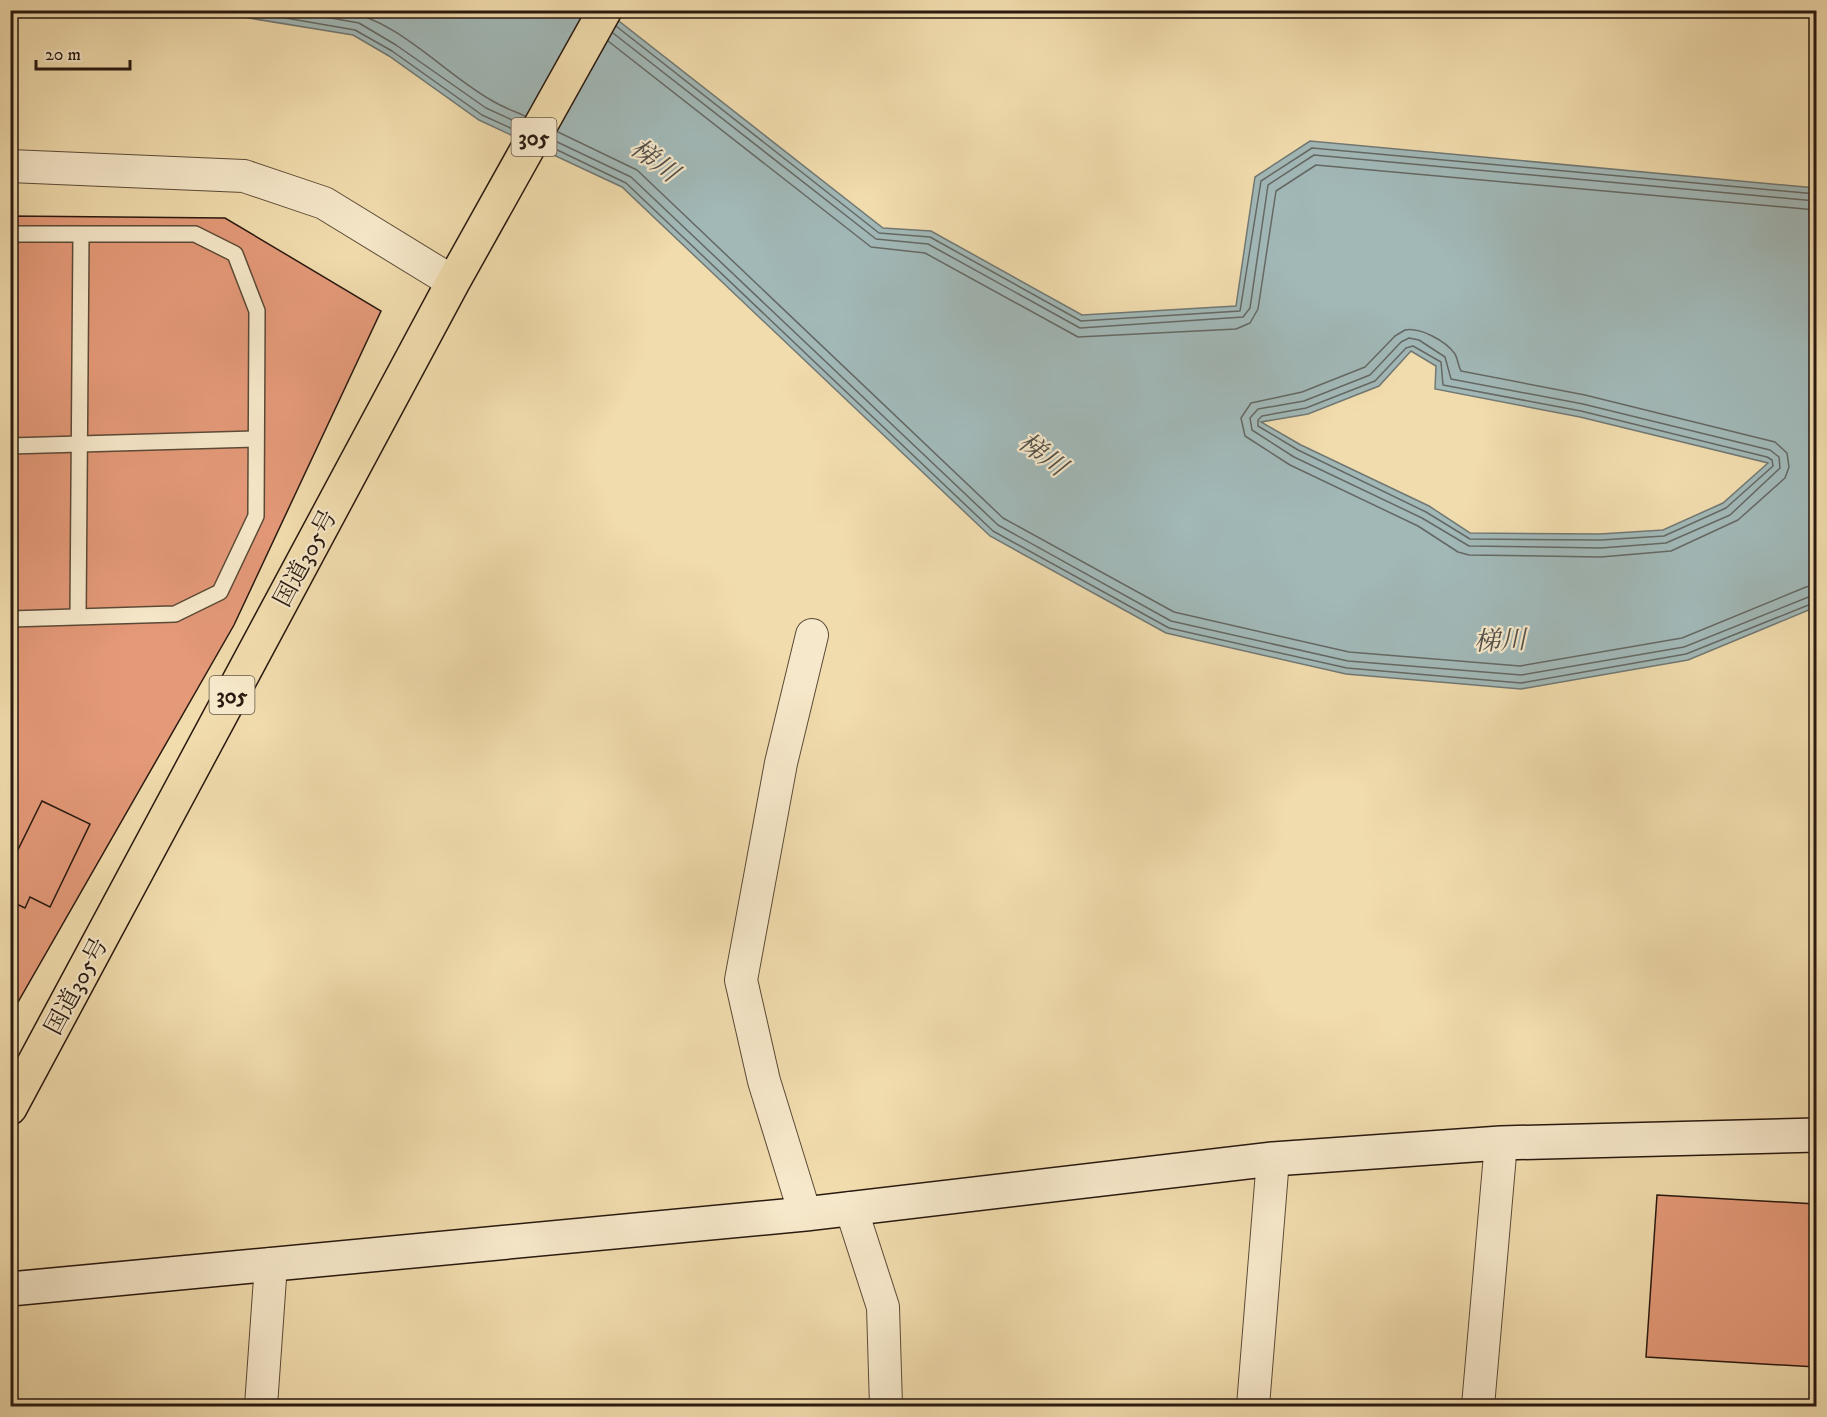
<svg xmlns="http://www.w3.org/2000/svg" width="1827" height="1417" font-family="'IM FELL DW Pica','Noto Serif JP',serif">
  <rect width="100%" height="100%" fill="#f1dcad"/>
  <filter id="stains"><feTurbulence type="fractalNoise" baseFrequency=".00333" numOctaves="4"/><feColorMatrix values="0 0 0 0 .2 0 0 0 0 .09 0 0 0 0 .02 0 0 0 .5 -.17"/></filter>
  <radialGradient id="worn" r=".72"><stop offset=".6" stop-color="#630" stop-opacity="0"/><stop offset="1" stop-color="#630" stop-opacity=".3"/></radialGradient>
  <path fill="#a1b8b7" stroke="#717874" stroke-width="1.5" fill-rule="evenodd" d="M11,10L606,11L883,228L931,231L1082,315L1236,306L1255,177L1310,141L1816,188V607L1688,660L1521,689L1346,674L1166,633L990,536L622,187L479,120L389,56L353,35L224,14L11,13ZM1411,351L1436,366L1435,389L1580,417L1768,463L1723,503L1663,530L1600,534L1470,533L1429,506L1301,445L1261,422L1308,414L1379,386Z"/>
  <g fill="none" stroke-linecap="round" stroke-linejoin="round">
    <g stroke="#656864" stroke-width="1.5">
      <polyline points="240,10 355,30 392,51 482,115 517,131"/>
      <polyline points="286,10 359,23 396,45 486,108 521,124"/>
      <path d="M341,10C399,20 442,72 491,100C502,107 514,111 525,116"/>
      <polyline points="616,26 879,233 930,237 1081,321 1240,311 1261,181 1312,148 1816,194"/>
      <polyline points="613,33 876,239 928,244 1080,328 1243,317 1250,308 1268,185 1314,155 1816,201"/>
      <polyline points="608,41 871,247 925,253 1078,337 1236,329 1250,323 1258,309 1276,191 1316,165 1816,210"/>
      <polyline points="558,132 637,170 1003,518 1174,612 1349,652 1520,666 1682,638 1806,587 1816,585"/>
      <polyline points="553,140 631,177 998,525 1171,621 1348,661 1521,675 1684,647 1816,594"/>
      <polyline points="549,146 626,183 993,531 1169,628 1347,668 1521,683 1686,654 1816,602"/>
      <path d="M1405,330C1420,327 1446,341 1455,354C1458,359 1458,366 1461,371L1585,395L1775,442L1787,453L1789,467L1785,478L1738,520L1671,551L1601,557L1469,555L1458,552L1418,526L1290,465L1245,436L1241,418L1251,403L1302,392L1365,367L1395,336Z"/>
      <polygon points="1409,338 1419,340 1445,357 1451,379 1583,404 1770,450 1779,457 1780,468 1730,515 1666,543 1601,548 1469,546 1422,518 1294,457 1252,430 1250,418 1258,409 1304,401 1370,375 1401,342"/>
      <polygon points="1413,346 1441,362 1443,385 1581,411 1767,457 1772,460 1773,466 1726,508 1664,536 1601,540 1470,539 1426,512 1298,450 1258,426 1258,420 1262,416 1306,408 1375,381 1406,348"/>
    </g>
  </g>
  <g fill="#e49978" stroke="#291910" stroke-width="1.5">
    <polygon points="10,216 225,218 381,311 234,625 10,1016"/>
    <polygon points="42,801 90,824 50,907 30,897 25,908 10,901 10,866"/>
    <polygon points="1657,1195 1816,1204 1816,1367 1646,1357"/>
  </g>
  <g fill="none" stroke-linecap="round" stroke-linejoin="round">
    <defs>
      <g id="lane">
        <polyline points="10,234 195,234 235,254 257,311 256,516 220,592 175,614 10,619"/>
        <polyline points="10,446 255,439"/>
        <polyline points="78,616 81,235"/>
      </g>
      <g id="street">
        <polyline points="10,166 244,176 324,203 453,282"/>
        <polyline points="851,1208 883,1307 886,1406"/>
        <polyline points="805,1214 764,1081 741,980 781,763 812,635"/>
        <polyline points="261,1406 271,1264"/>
        <polyline points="1253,1406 1273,1159"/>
        <polyline points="1478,1406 1501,1143"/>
      </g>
      <polyline id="secondary" points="10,1289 805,1214 1273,1159 1501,1143 1816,1135"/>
      <polyline id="highway" points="10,1108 453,282 605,10"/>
    </defs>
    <use href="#lane" stroke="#5b4a37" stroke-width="18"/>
    <use href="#street" stroke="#5b4a37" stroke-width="34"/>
    <use href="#secondary" stroke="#291910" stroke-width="36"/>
    <use href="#highway" stroke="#291910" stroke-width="36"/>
    <use href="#lane" stroke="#f6e8ca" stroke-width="15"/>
    <use href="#street" stroke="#f6e8ca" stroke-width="32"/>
    <use href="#secondary" stroke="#f6e8ca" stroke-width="33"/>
    <use href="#highway" stroke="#f1dcad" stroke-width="33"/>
  </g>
  <g text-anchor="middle" stroke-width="4.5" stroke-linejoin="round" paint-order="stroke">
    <g fill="#f6e8ca" stroke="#665748" stroke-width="1.5">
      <rect x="511.5" y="118" width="45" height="38" rx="4.5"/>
      <rect x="209.5" y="676" width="45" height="38" rx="4.5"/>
    </g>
    <g font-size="22" font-weight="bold" fill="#291910">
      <text x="534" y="145">305</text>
      <text x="232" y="703">305</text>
    </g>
    <g font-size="24" fill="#291910" stroke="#f6e8ca">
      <text transform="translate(305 558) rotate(-62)" y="8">国道305号</text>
      <text transform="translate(76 986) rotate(-62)" y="8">国道305号</text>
    </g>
    <g font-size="26" font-style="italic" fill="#53514a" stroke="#f6e8ca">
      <text transform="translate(655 160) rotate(37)" y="9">梯川</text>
      <text transform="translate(1043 454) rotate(37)" y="9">梯川</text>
      <text transform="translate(1500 640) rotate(-2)" y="9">梯川</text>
    </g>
  </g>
  <rect width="1827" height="1417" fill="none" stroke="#f1dcad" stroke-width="36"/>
  <rect x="12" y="12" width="1803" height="1393" fill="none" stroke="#291910" stroke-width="3"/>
  <rect x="18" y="18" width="1791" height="1381" fill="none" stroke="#291910" stroke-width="1.5"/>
  <path d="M36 60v9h94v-9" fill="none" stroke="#291910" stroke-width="3"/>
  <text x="45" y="60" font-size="18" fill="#291910" stroke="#f6e8ca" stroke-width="4.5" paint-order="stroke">20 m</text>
  <rect width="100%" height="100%" filter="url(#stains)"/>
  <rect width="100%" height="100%" fill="url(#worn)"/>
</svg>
